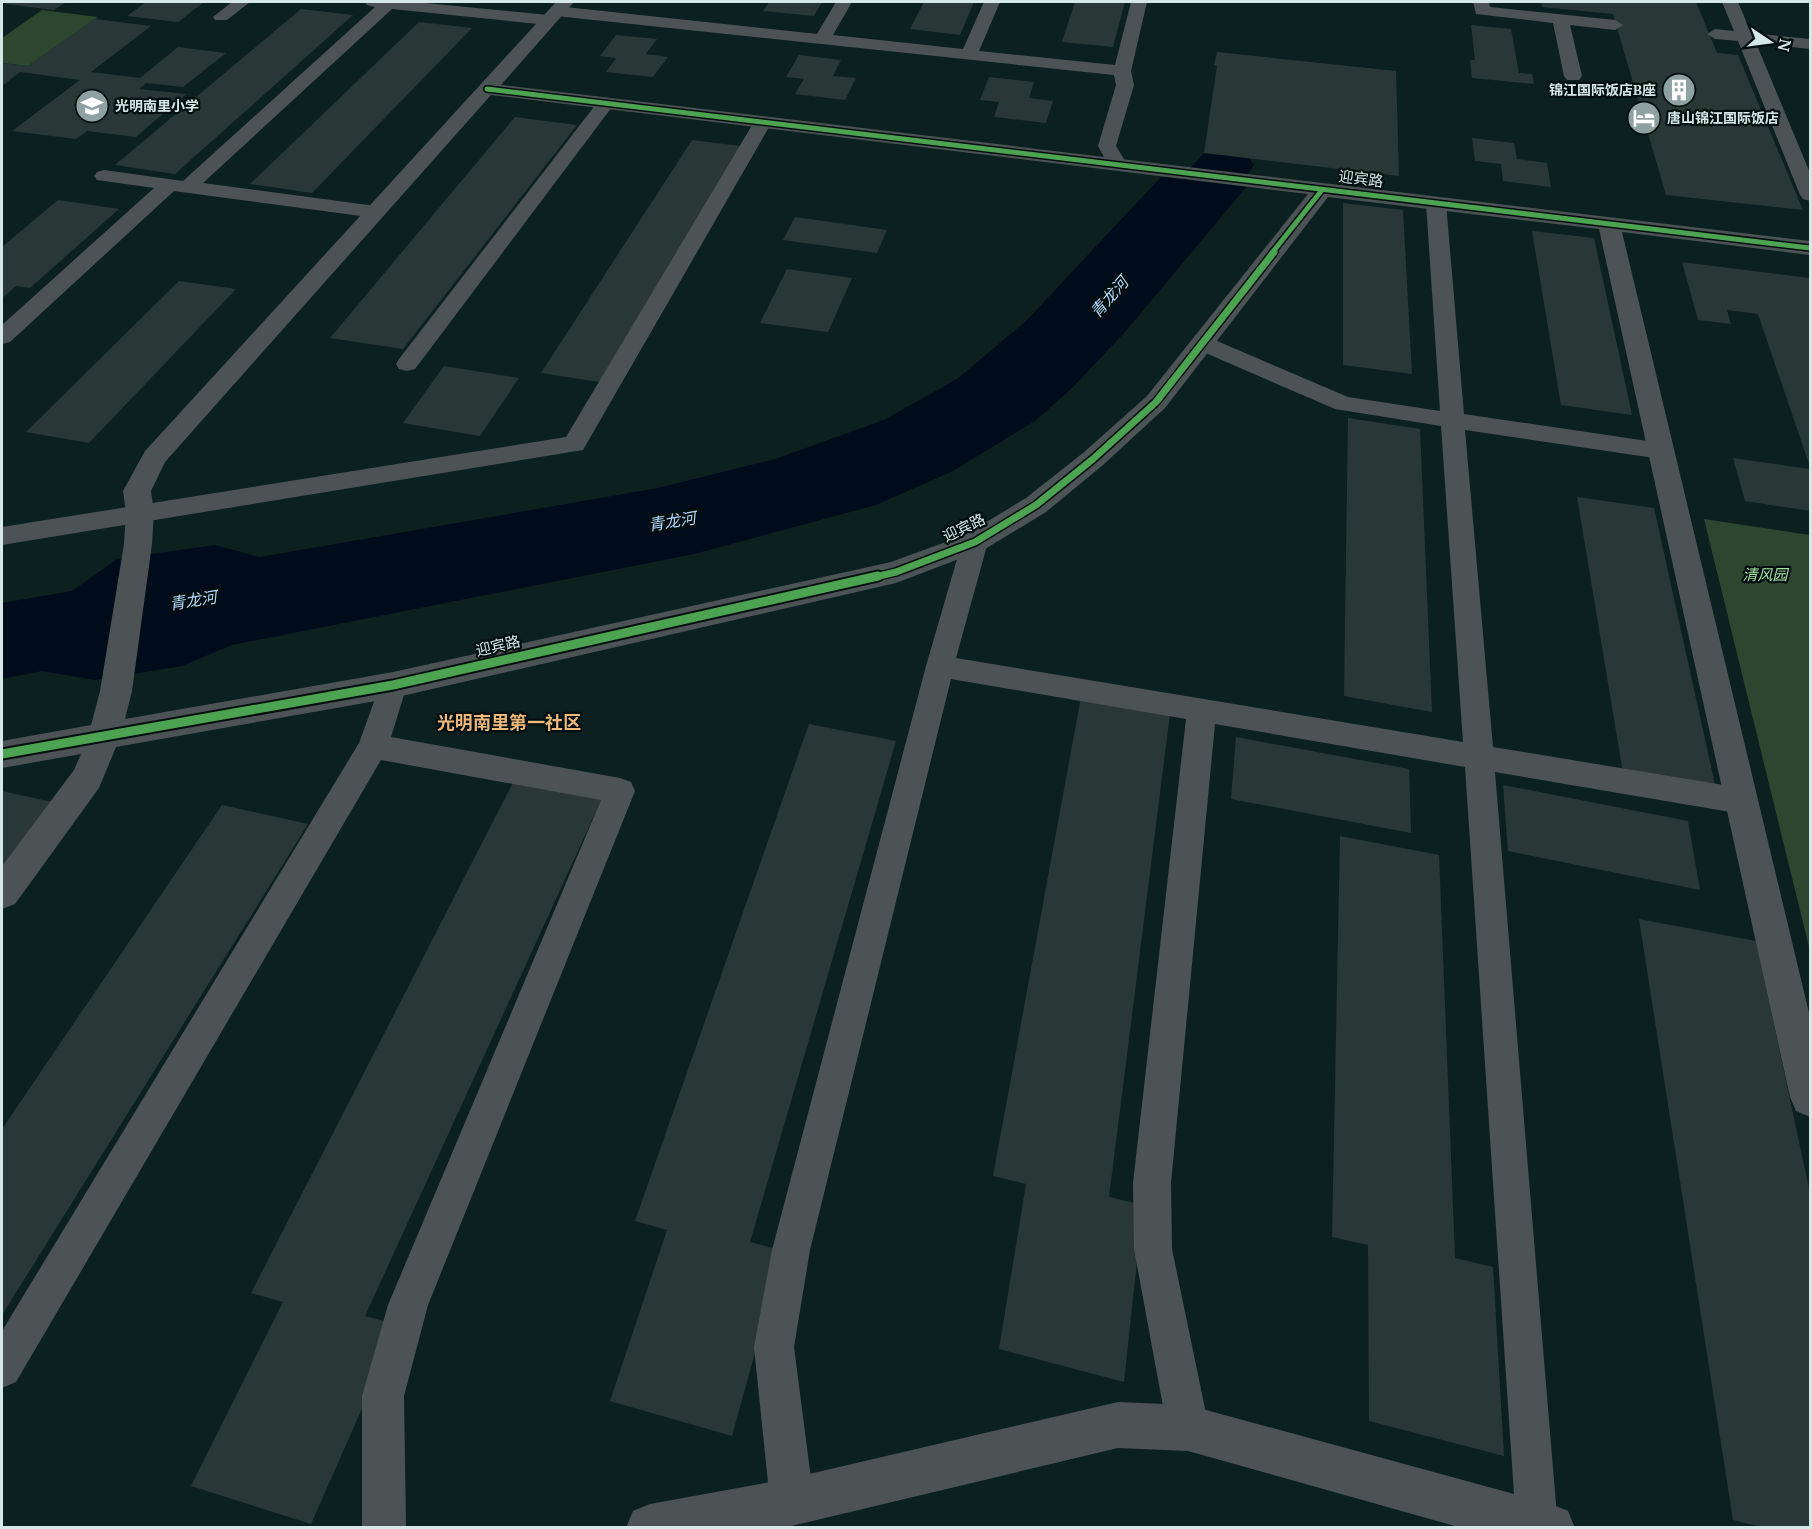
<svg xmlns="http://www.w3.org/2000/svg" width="1812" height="1529" font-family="'PT Serif','Noto Sans SC',serif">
  <rect width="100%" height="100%" fill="#0c2020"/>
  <g fill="#2c462f">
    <polygon points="42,10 98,17 28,66 2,63 2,38"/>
    <polygon points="1704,519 1810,535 1810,948 1809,947"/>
  </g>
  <polygon fill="#010c1b" points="1161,177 1247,186 1125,332 1072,388 1035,421 953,471 876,505 694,554 232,645 182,666 95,680 42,671 2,679 2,603 72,591 117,559 215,545 260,557 658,488 775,459 884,420 957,379 1025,322"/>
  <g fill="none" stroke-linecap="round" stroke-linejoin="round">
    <polygon fill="#010c1b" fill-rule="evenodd" points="1225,148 1246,153 1254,165 1246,177 1160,280 1137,285 1114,280 1105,266 1114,252 1204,153"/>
  </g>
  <g fill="#293836">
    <polygon points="8,2 66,2 54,10 5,4"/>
    <polygon points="146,2 204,2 178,22 127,16"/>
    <polygon points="769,2 822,2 814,16 763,11"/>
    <polygon points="924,2 974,2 960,35 910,29"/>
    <polygon points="1075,2 1125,2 1113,47 1062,42"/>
    <polygon points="1541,2 1696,2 1717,53 1738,55 1803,210 1666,195 1613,14 1542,7"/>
    <polygon points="301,9 353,15 175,174 115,165"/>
    <polygon points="94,19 151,26 91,72 140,78 178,47 226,53 183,87 146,83 139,89 186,94 136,137 87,131 76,139 12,131 80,80 20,72 2,86 2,63 28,66"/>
    <polygon points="419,22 472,28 312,193 250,184"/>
    <polygon points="1471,25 1511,29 1519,73 1532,74 1534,84 1472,78 1470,60 1475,60"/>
    <polygon points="616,35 657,39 646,54 668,57 653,77 606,72 616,58 600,56"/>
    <polygon points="1217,52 1396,71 1399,176 1204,153 1217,66 1214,65"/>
    <polygon points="799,55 841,60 833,76 856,78 845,100 795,94 804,79 786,77"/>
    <polygon points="989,77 1034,82 1029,98 1053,101 1046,123 994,117 999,102 980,100"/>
    <polygon points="515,117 577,125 403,349 330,338"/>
    <polygon points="1472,138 1514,143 1517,159 1547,163 1551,187 1503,181 1501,164 1475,161"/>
    <polygon points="692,140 756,148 619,385 541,373"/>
    <polygon points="58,200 119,209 30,288 16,286 2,298 2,247"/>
    <polygon points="1343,203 1403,210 1412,374 1343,365"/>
    <polygon points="795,217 887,230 877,253 783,240"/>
    <polygon points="1532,231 1594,238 1632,415 1561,405"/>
    <polygon points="1682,262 1810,278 1810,467 1758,314 1727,310 1731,324 1698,320"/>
    <polygon points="787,269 852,278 828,332 760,323"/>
    <polygon points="179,281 236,289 89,443 26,432"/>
    <polygon points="444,366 519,378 480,436 403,423"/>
    <polygon points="1348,418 1420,429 1432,712 1344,696"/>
    <polygon points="1733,458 1810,469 1810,511 1745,501"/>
    <polygon points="1577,497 1654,508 1716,789 1623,773"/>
    <polygon points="1081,697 1170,714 1109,1197 1143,1205 1124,1382 999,1349 1026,1184 993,1176"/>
    <polygon points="809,724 896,741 750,1242 783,1251 732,1436 610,1401 667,1230 635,1221"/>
    <polygon points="1236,737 1409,769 1411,833 1231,799"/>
    <polygon points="522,765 609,783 365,1316 399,1325 311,1524 191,1486 283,1302 251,1293"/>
    <polygon points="1503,785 1688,821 1700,890 1508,851"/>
    <polygon points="2,791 52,802 2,866"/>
    <polygon points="222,805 308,824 2,1315 2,1129"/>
    <polygon points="1340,836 1439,855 1455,1258 1493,1267 1504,1456 1369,1421 1368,1245 1332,1237"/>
    <polygon points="1639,919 1756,941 1810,1193 1810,1528 1765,1528 1733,1520"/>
  </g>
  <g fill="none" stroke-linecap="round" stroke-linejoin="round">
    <g fill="#4c5354" fill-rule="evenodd">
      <polygon points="232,2 250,2 227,20 215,20 213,17"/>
      <polygon points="365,2 415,2 548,15 556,20 548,25 392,9 203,183 376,206 383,208 386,212 383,216 376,218 174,191 10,342 2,344 2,325 154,188 97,180 94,176 97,172 104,170 183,181 375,7 367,5"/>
      <polygon points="836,2 852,2 833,35 963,49 984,2 1000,2 979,51 1115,65 1131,2 1147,2 1131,71 1134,85 1116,146 1127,164 1124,168 1110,168 1098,146 1116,85 1114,75 556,16 548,11 556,6 817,34"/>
      <polygon points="1473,2 1489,2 1490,7 1615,20 1623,25 1615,30 1570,25 1582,76 1579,80 1567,80 1564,76 1553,23 1476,14"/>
      <polygon points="1722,2 1738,2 1751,33 1810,39 1810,49 1756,43 1810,173 1810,201 1803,199 1800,195 1738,41 1715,39 1707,34 1715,29 1734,31"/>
      <polygon points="606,98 612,99 615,103 612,107 415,369 407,371 399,369 396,364 399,359 600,99"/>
      <polygon points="763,117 769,118 772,122 583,450 2,545 2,527 566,437 754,122 757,118"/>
      <polygon points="1436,197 1443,199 1446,203 1464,414 1661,443 1670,445 1673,451 1670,457 1661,459 1465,430 1493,747 1742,788 1753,792 1757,801 1753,810 1742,814 1495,772 1558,1528 1518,1528 1516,1524 1465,767 1215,724 1171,1183 1172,1249 1209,1428 1203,1443 1188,1449 1173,1443 1167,1428 1134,1249 1133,1183 1186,719 951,679 810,1250 794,1347 814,1502 807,1517 792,1524 777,1517 770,1502 754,1347 772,1250 926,666 962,542 966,535 975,533 984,535 988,542 956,658 1463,742 1441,426 1335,409 1194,348 1191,343 1194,338 1202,336 1210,338 1348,397 1440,411 1426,203 1429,199"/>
      <polygon points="393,674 403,677 407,685 391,737 620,778 631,782 635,791 428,1305 404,1396 406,1528 362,1528 362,1396 388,1305 601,800 381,760 16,1382 2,1388 2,1331 359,743 383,677"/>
    </g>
    <g fill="#4c5354" fill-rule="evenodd">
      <path d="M556,2H574L501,85L1810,241V255L1622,232L1810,1017V1117L1796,1111L1790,1097L1599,229L1328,197L1165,408L1103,465L1046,512L985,549L896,583L393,698L116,747L99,788L15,904L2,909V866L74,770L81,754L2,768V741L91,725L100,691L124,544L126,512L123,491L145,451ZM491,95L1308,194L1147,396L1083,453L1026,498L965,535L891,562L393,672L125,719L132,691L152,544L154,512L151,491L165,462Z"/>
      <polygon points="1118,1402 1188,1405 1551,1504 1568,1511 1575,1528 1462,1528 1188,1451 1118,1448 783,1528 626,1528 633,1511 650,1504 792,1478"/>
    </g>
    <defs>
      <g id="cycleway-far2">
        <polyline points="487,89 1810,248"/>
        <polyline points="1272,253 1322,190"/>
      </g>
      <polyline id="cycleway-far1" points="871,578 896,572 975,542 1036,505 1093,459 1156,402 1274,252"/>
      <polyline id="cycleway" points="2,754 393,685 878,576"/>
    </defs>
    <use href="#cycleway-far2" stroke="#030e0e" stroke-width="8"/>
    <use href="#cycleway-far1" stroke="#030e0e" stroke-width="10"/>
    <use href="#cycleway" stroke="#030e0e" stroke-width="13"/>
    <use href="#cycleway-far2" stroke="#4ca352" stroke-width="5"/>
    <use href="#cycleway-far1" stroke="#4ca352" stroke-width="7"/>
    <use href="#cycleway" stroke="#4ca352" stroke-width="9"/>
  </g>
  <defs>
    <symbol id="building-disc" viewBox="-11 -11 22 22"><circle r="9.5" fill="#8fa2a1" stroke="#030e0e"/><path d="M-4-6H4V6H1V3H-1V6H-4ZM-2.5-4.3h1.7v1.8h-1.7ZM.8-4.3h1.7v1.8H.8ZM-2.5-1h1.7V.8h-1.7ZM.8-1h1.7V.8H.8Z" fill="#fff"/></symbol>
    <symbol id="school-disc" viewBox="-11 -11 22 22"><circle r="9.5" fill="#8fa2a1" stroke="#030e0e"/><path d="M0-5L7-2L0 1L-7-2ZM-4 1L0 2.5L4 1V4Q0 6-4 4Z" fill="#fff"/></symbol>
    <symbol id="hotel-disc" viewBox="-11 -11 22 22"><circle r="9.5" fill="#8fa2a1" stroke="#030e0e"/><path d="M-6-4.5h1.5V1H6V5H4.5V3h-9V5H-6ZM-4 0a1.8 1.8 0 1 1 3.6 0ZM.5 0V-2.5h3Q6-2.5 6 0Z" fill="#fff"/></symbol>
  </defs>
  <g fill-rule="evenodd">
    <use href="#building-disc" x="1660" y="71" width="38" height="38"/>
    <use href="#school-disc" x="73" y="87" width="38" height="38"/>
    <use href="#hotel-disc" x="1625" y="99" width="38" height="38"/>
  </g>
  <g text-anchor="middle" stroke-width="4.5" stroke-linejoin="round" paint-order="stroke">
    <g font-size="14" font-weight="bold" fill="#d5e8e7" stroke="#030e0e" text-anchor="start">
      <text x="1656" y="95" text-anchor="end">锦江国际饭店B座</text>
      <text x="115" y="111">光明南里小学</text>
      <text x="1667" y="123">唐山锦江国际饭店</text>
    </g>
    <g font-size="15" fill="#d5e8e7" stroke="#030e0e">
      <text transform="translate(1361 179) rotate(7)" y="5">迎宾路</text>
      <text transform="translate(964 528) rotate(-26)" y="5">迎宾路</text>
      <text transform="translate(498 646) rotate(-13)" y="5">迎宾路</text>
    </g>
    <g font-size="15" font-style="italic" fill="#a5e3a5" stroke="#030e0e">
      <text x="1765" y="580">清风园</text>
    </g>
    <g font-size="16" font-style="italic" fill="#b0d7f9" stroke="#030e0e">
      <text transform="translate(1109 297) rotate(-49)" y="6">青龙河</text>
      <text transform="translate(672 521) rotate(-9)" y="6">青龙河</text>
      <text transform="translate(193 600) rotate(-9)" y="6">青龙河</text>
    </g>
    <g font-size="18" font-weight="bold" fill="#eeb87b" stroke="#030e0e">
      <text x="509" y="729">光明南里第一社区</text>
    </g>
  </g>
  <rect width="1812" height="1529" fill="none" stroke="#d5e8e7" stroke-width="6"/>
  <g transform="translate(1770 42) rotate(103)" stroke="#030e0e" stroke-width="4.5" paint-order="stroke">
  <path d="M0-4.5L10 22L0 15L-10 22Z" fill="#d5e8e7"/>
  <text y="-9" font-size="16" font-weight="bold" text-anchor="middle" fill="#d5e8e7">N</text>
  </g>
</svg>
